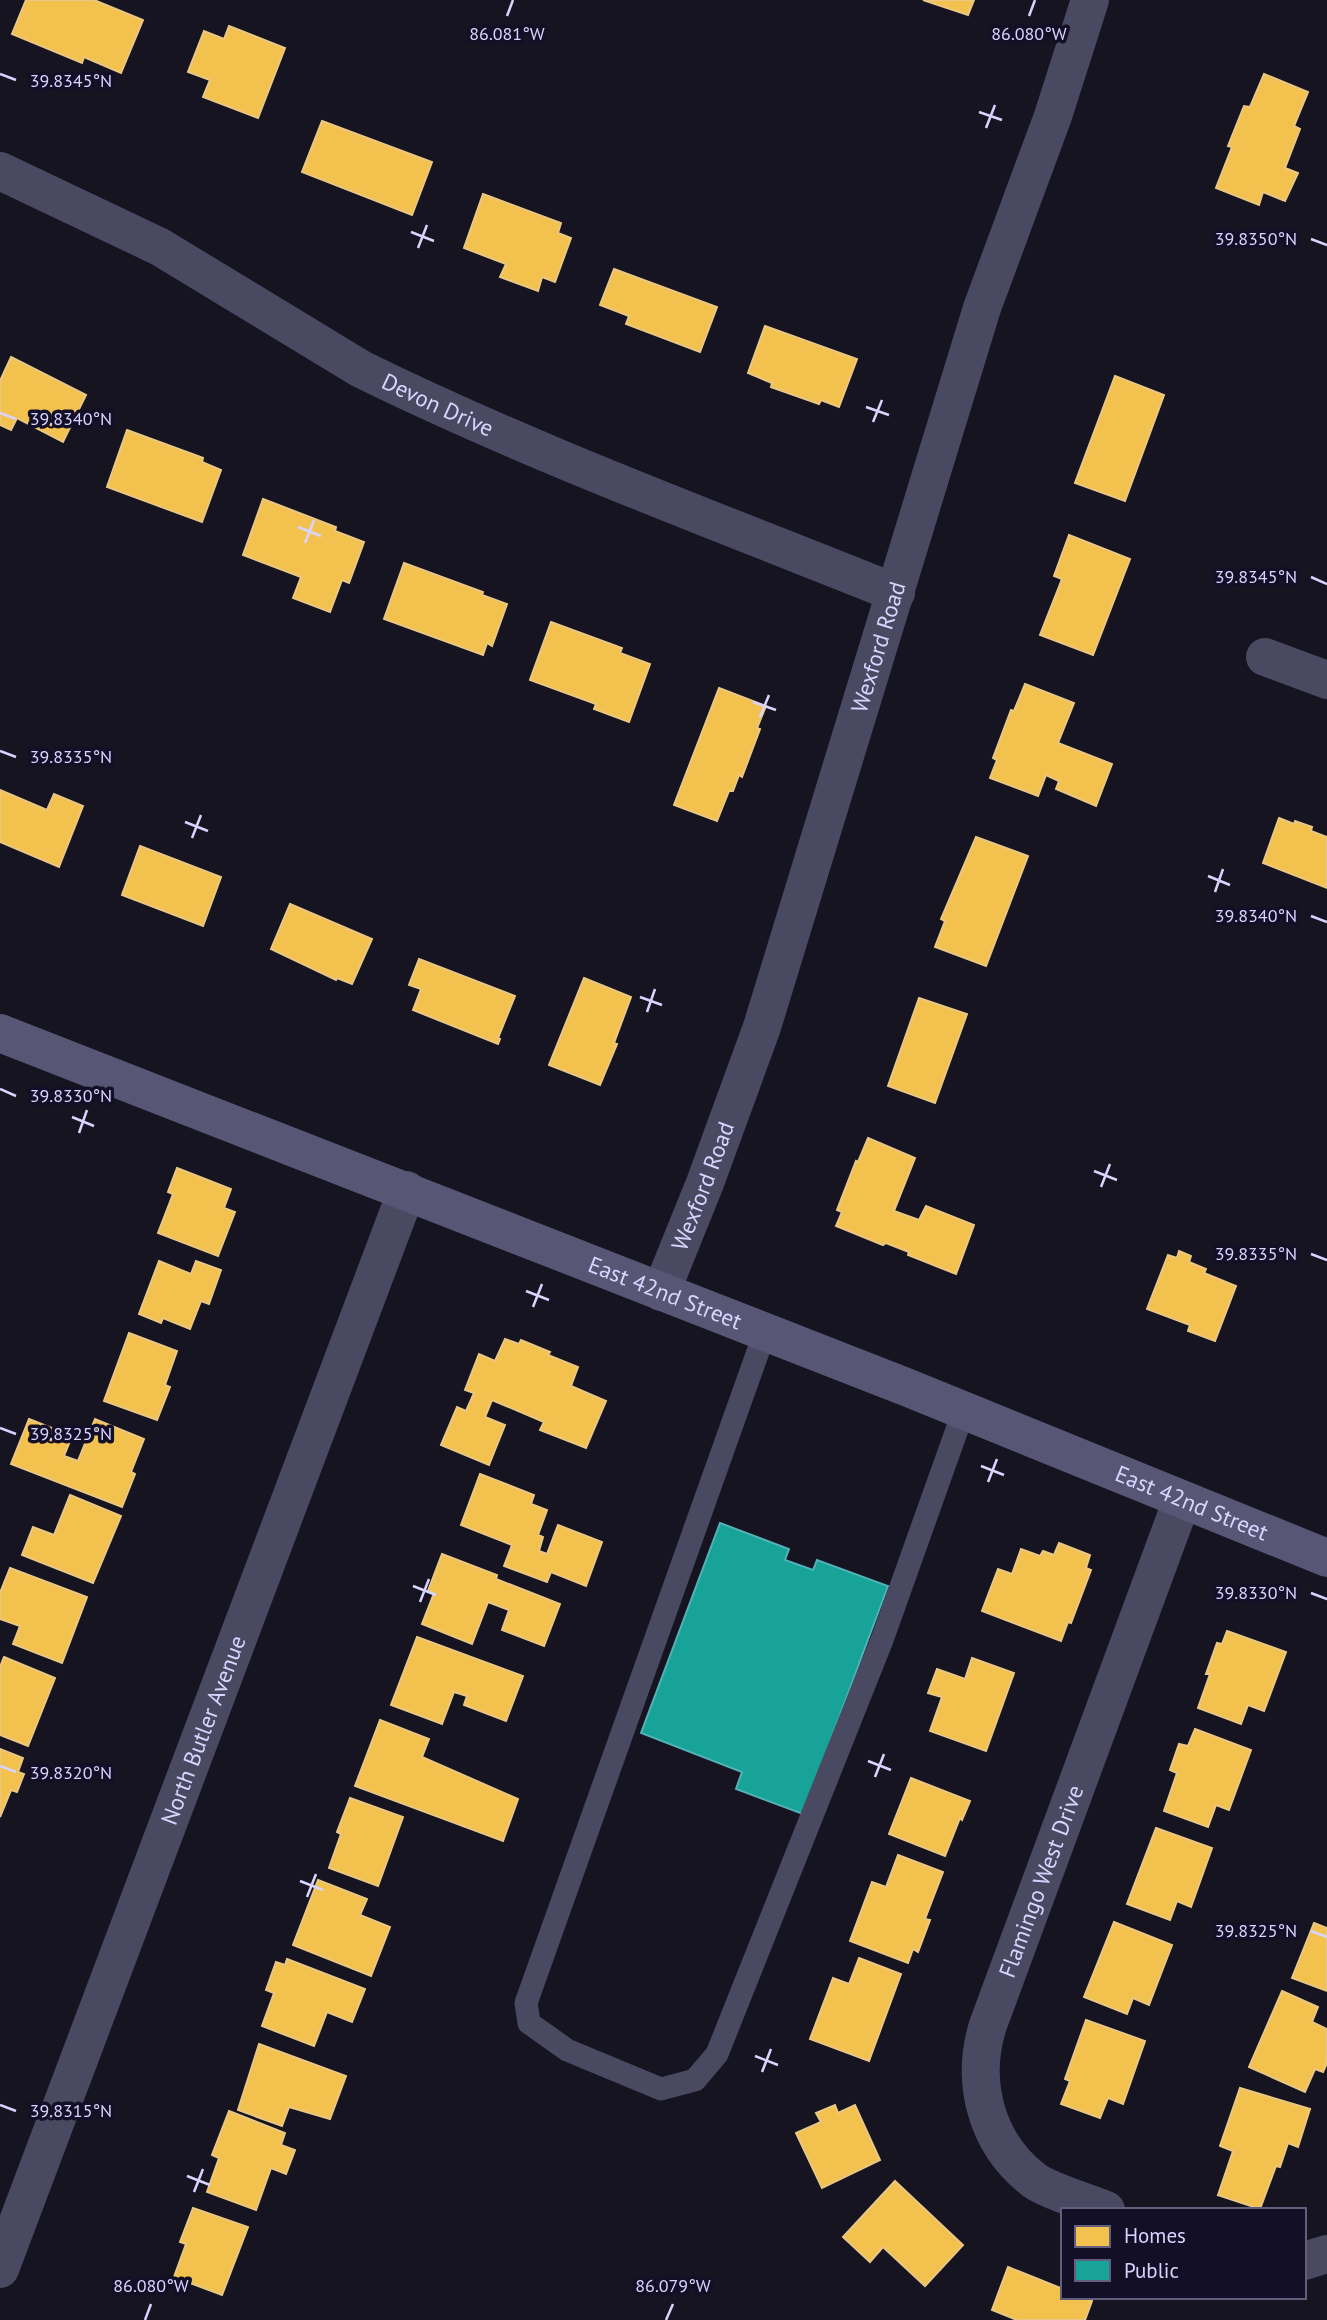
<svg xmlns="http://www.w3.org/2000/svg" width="1327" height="2320" font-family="'PT Sans',sans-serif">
  <rect width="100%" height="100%" fill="#161421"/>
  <g fill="#f2c14e" stroke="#eac783" stroke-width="2">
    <polygon points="26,0 94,0 143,20 121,73 84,57 82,63 12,34"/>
    <polygon points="923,0 974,0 968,15"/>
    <polygon points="229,26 285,48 258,118 203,97 210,80 188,72 204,31 224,39"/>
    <polygon points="1264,74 1308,92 1294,126 1300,129 1285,168 1298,173 1285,201 1263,192 1259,205 1216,188 1232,147 1228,146 1244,106 1250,107"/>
    <polygon points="322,121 432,162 412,215 302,172"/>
    <polygon points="483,194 561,223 558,233 571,238 555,282 542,277 538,291 500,277 506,264 464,248"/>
    <polygon points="614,269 717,307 700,352 626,324 629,316 600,305"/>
    <polygon points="765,326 857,359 839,407 821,400 819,404 771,387 772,383 748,373"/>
    <polygon points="11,357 86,395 63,442 17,418 11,430 0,425 0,381"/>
    <polygon points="1115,376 1164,395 1125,501 1075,483"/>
    <polygon points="127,430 203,458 202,462 221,470 202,522 107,487"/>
    <polygon points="263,499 336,527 335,531 364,542 349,583 342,580 330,612 293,598 301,577 243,555"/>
    <polygon points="1069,535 1130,559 1093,655 1040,635 1062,579 1054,576"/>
    <polygon points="404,563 483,592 482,595 507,604 492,646 487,643 483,655 384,619"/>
    <polygon points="551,622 622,648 620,653 650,664 629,722 594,709 596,704 530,680"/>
    <polygon points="1025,684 1074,703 1058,743 1112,764 1096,806 1056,789 1059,781 1046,775 1038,796 990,778 997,760 993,758 1011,710 1014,711"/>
    <polygon points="719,688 766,706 757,728 760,729 742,777 739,775 733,791 729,791 717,821 674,805"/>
    <polygon points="0,790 47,810 54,794 83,806 59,867 0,842"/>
    <polygon points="1279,818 1294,824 1295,821 1312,827 1311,831 1327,837 1327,888 1263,863"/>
    <polygon points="976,837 1028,856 986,966 935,947 945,921 941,919"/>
    <polygon points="140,846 221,877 203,926 122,895"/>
    <polygon points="290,904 372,939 352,984 337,978 336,980 271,949"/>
    <polygon points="419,959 515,996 498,1038 500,1039 498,1044 413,1010 421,989 409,985"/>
    <polygon points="584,978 631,997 614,1043 617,1044 600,1085 549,1065"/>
    <polygon points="919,998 967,1014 935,1103 888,1086"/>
    <polygon points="868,1138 915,1158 894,1211 919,1220 926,1206 974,1225 956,1274 908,1255 909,1252 886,1243 883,1245 836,1226 842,1212 837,1210 856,1161 858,1162"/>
    <polygon points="177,1168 231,1189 224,1208 235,1212 218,1256 158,1233 173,1194 168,1192"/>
    <polygon points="1179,1251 1191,1256 1189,1262 1206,1269 1204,1273 1236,1286 1215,1341 1188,1331 1190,1325 1147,1309 1168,1255 1177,1258"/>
    <polygon points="159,1261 191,1274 196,1261 221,1270 209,1304 201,1301 190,1329 163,1318 161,1323 139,1314"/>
    <polygon points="129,1333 177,1351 165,1385 170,1387 157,1420 104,1401"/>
    <polygon points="505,1339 519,1344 521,1340 550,1352 548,1355 578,1367 571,1386 606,1401 586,1448 540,1430 544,1422 492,1400 485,1417 505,1425 489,1465 441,1445 457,1407 466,1411 474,1393 465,1390 479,1354 495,1361"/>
    <polygon points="29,1419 72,1436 64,1456 78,1461 95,1419 144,1439 131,1472 135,1474 122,1507 11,1464"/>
    <polygon points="480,1474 534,1495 531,1504 547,1510 538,1535 543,1537 539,1551 547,1554 558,1525 602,1542 586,1586 551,1572 547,1582 504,1566 512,1545 461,1525"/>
    <polygon points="70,1495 121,1516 93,1583 22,1555 33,1527 54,1535"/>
    <polygon points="1059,1543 1090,1555 1086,1568 1091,1570 1071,1623 1068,1622 1061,1641 982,1611 998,1569 1012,1574 1021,1549 1040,1556 1043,1551 1054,1555"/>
    <polygon points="442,1554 497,1575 496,1579 560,1604 544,1646 502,1630 509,1610 488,1602 472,1644 422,1624 434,1593 428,1591"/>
    <polygon points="10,1568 87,1597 62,1663 13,1644 20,1626 0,1619 0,1593"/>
    <polygon points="1227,1631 1286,1652 1264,1711 1248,1705 1241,1724 1198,1708 1210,1674 1206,1674 1217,1643 1222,1644"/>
    <polygon points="417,1637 523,1676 506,1721 464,1705 467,1696 454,1692 442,1724 391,1705"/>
    <polygon points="4,1657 55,1678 28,1746 0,1735 0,1667"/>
    <polygon points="972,1658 1014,1673 986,1751 930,1731 942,1697 928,1693 937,1669 965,1679"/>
    <polygon points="380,1720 429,1739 422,1757 518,1799 503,1841 355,1786"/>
    <polygon points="1195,1729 1251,1750 1229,1810 1216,1805 1208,1827 1164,1811 1177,1773 1170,1770 1179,1744 1188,1746"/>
    <polygon points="0,1749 23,1758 18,1772 24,1774 17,1792 11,1790 0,1817"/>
    <polygon points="911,1778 970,1801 962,1820 960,1818 945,1856 889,1834"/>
    <polygon points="350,1798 403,1817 378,1886 329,1868 341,1834 337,1832"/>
    <polygon points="1156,1828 1212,1848 1191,1907 1177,1901 1170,1920 1127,1904"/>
    <polygon points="898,1855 943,1872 925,1919 930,1920 918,1952 913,1949 908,1963 850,1941 872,1882 886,1887"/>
    <polygon points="318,1880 367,1899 360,1915 390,1927 371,1976 293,1945"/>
    <polygon points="1114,1922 1172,1945 1149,2005 1133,1998 1127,2014 1084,1997"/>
    <polygon points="1314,1923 1327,1928 1327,1991 1292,1978"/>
    <polygon points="859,1958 901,1974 869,2061 810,2039 833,1978 849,1984"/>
    <polygon points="287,1959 365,1989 352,2022 327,2012 314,2046 262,2026 274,1993 266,1990 276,1962 285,1965"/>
    <polygon points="1282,1991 1318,2007 1312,2022 1327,2029 1327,2063 1323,2072 1315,2069 1305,2092 1249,2067"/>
    <polygon points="1086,2020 1145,2041 1123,2104 1108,2098 1100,2118 1061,2104 1070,2081 1065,2079"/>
    <polygon points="259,2044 346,2076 330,2119 289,2107 282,2126 238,2110"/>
    <polygon points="1240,2088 1310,2109 1298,2147 1288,2143 1280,2167 1276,2166 1260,2209 1218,2195 1233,2151 1220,2146"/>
    <polygon points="835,2105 838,2113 855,2105 880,2160 822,2188 796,2133 821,2122 816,2113"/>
    <polygon points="229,2111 285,2133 281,2145 295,2150 286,2174 271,2168 256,2210 207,2192 219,2158 212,2155"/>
    <polygon points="895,2181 963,2245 925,2286 883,2247 870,2262 843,2237"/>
    <polygon points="193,2208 248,2227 222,2295 174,2277 186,2244 180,2242"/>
    <polygon points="1008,2267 1063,2289 1063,2297 1084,2297 1092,2301 1085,2320 1017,2320 992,2310"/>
  </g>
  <polygon fill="#17a398" stroke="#51b2b7" stroke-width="2" points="720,1523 789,1549 785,1560 813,1570 817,1560 888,1586 803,1814 736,1789 742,1772 641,1733"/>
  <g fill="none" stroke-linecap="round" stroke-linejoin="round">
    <polyline stroke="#4a4962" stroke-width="23" points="765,1332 526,2003 529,2023 567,2050 661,2089 695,2080 717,2054 882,1640 964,1410"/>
    <g stroke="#4a4962" stroke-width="38">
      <path id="s1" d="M0,171L160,247L361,369C534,454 717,521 896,593"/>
      <polyline points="1265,657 1327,680"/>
      <path id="s2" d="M661,1292L705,1183L762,1027L982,308L1053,116L1090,0"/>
      <path id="s3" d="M1106,2210C1087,2202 1051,2192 1035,2181C986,2144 970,2082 988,2025L1182,1500"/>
      <polyline points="1304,2261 1327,2254"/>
      <path id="s4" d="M0,2269L407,1190"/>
    </g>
    <path stroke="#575674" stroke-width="38" id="s5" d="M0,1033L906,1387L1327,1558"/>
  </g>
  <path fill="none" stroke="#d9d4ff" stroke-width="2.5" d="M507,16L513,0M1029,16L1035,0M0,74L16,80M979,112L1002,120M986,128L995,105M411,232L434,241M1311,239L1327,245M418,248L427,225M866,407L889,415M0,413L16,419M873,422L882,400M298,527L321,536M305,543L314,520M1311,577L1327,584M753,702L776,710M760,717L769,695M0,751L16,757M185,822L208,831M192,838L201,815M1208,876L1230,885M1215,892L1223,869M1311,916L1327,922M640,997L662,1005M647,1012L655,989M0,1089L16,1096M72,1117L94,1126M79,1133L87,1110M1094,1171L1117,1180M1101,1187L1110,1164M1311,1254L1327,1260M526,1291L549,1300M533,1307L542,1284M0,1428L16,1434M981,1466L1004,1475M988,1482L997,1459M413,1586L436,1595M1311,1593L1327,1599M420,1602L429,1579M868,1761L891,1770M0,1766L16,1772M875,1777L884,1754M300,1881L323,1890M307,1897L316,1874M1311,1931L1327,1937M755,2056L778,2065M762,2072L771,2049M0,2105L16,2111M187,2176L210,2185M194,2192L203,2169M145,2320L151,2304M666,2320L673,2304"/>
  <g text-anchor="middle" stroke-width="7" stroke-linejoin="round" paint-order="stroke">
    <g font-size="23" fill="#d9d4ff" stroke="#130f26">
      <text dy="8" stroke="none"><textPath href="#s1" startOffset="497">Devon Drive</textPath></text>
      <text dy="8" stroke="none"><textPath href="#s2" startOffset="681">Wexford Road</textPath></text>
      <text dy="8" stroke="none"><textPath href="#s2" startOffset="114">Wexford Road</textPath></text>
      <text dy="8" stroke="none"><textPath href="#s5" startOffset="714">East 42nd Street</textPath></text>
      <text dy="8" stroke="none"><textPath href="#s5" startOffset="1281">East 42nd Street</textPath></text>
      <text dy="8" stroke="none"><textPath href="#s4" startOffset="576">North Butler Avenue</textPath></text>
      <text dy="8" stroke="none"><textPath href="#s3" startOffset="404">Flamingo West Drive</textPath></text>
    </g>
  </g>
  <g font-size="18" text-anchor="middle" fill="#d9d4ff" stroke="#130f26" stroke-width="7" stroke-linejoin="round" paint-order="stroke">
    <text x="507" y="40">86.081°W</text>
    <text x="1029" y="40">86.080°W</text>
    <text x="71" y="87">39.8345°N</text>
    <text x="1256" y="245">39.8350°N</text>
    <text x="71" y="425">39.8340°N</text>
    <text x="1256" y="583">39.8345°N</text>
    <text x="71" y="763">39.8335°N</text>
    <text x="1256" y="922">39.8340°N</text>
    <text x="71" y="1102">39.8330°N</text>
    <text x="1256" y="1260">39.8335°N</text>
    <text x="71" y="1440">39.8325°N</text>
    <text x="1256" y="1599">39.8330°N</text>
    <text x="71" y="1779">39.8320°N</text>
    <text x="1256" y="1937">39.8325°N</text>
    <text x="71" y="2117">39.8315°N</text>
    <text x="151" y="2292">86.080°W</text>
    <text x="673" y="2292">86.079°W</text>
  </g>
  <rect x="1061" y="2208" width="245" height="91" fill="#130f26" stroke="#625e7d" stroke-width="2"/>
  <rect x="1075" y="2226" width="35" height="21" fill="#f2c14e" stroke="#625e7d" stroke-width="2"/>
  <text x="1124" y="2243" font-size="21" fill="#d9d4ff">Homes</text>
  <rect x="1075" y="2260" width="35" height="21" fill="#17a398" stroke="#625e7d" stroke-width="2"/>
  <text x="1124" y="2278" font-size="21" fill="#d9d4ff">Public</text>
</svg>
